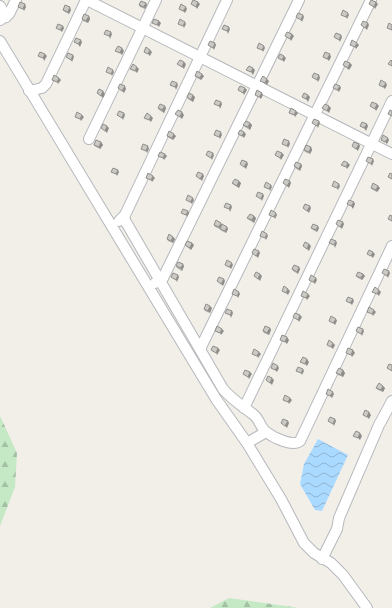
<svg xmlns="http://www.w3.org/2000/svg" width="392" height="608" font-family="Barlow,sans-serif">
  <defs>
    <pattern id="forest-firs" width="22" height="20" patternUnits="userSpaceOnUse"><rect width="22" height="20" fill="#c5e8c5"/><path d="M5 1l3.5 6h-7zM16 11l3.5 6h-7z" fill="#a3c0a4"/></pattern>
    <pattern id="water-waves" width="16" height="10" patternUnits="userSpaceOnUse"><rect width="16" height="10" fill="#aadaff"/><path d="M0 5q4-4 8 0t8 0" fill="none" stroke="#8eb4d2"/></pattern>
  </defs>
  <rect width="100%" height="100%" fill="#f1efe8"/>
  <g fill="url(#forest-firs)">
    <polygon points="0,416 17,453 15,487 0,526"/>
    <polygon points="229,598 299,608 210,608"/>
  </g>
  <polygon fill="url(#water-waves)" points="318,439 348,455 322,511 315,510 300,484 304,464"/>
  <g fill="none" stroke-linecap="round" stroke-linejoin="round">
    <defs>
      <g id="minor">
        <polyline points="87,0 392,154"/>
        <polyline points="0,6 6,17"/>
        <polyline points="0,20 9,14 16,0"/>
        <polyline points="0,41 216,399 247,443 281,499 304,543 314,553 331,563 343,575 367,608"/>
        <polyline points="29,91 42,88 46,84 86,0"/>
        <polyline points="89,139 156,0"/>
        <path d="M123,217L223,389C232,400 243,406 254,415C259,419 261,428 266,432C274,438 293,447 300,441L392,246"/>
        <polyline points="119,221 125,215 227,0"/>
        <polyline points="155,283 163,278 299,0"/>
        <polyline points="200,349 371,0"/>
        <polyline points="244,408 392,101"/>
        <polyline points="247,443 266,432"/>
        <polyline points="322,559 337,529 339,518 379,425 392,401"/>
      </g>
    </defs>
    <use href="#minor" stroke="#b5b8bc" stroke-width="12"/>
    <use href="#minor" stroke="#fff" stroke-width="10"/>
  </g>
  <g fill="#afaea9">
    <polygon points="146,3 147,5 145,9 140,7 139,5"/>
    <polygon points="63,10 71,10 69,14 65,12"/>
    <polygon points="89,16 90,19 88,23 83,21 82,19"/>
    <polygon points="343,65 352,65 349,70 345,67"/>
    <polygon points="195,76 204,76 201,80 197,78"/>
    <polygon points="187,97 195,97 193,102 188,99"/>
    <polygon points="158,108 166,108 164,113 159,110"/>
    <polygon points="250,123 252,125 250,130 245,127 243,125"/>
    <polygon points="167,136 176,136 173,140 169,138"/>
    <polygon points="101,142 103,145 100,149 96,147 94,145"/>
    <polygon points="311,147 312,150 310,154 305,152 304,150"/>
    <polygon points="301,164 302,166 300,171 295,168 294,166"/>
    <polygon points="232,183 241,183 239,188 234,185"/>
    <polygon points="378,186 380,188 377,192 373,190 371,188"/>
    <polygon points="254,216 256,218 254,223 249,220 247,218"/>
    <polygon points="214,225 227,227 228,229 226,233 222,231 220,229 215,227"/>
    <polygon points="311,228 319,228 317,232 313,230"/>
    <polygon points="173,237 175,239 173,243 168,241 167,239"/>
    <polygon points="192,243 194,245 191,250 187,247 185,245"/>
    <polygon points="176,266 184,266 182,271 177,268"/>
    <polygon points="299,267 300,269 298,274 293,271 292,269"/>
    <polygon points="363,274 365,276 362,280 358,278 356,276"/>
    <polygon points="212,308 210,313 205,311 204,309"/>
    <polygon points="270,328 271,330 269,335 264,333 263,331"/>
    <polygon points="343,370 345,373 343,377 338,375 336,373"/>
    <polygon points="376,388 385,388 383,392 378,390"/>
  </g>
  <g fill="#8f8d8a">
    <polygon points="198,2 200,4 197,9 196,7"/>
    <polygon points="376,2 378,4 375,9 374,7"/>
    <polygon points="146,3 147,5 145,9 144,7"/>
    <polygon points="25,4 26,7 24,11 23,9"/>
    <polygon points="70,7 71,10 69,14 68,12"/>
    <polygon points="186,7 187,9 185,13 183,11"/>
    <polygon points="348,13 349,15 347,19 346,17"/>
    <polygon points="303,15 304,17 302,22 301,20"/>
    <polygon points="89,16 90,19 88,23 86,21"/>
    <polygon points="159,21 161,23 159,27 157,25"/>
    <polygon points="185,22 186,24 184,28 183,26"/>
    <polygon points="368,23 369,25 367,30 365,28"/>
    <polygon points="63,26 64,28 62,32 60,30"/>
    <polygon points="229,27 230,29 228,34 227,31"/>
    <polygon points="111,32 112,34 110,39 109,36"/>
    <polygon points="292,34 294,36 291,41 290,39"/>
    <polygon points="341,35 342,37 340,42 339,40"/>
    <polygon points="81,40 82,42 80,47 78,44"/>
    <polygon points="215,43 216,45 214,50 213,48"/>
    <polygon points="357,43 359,45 356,49 355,47"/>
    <polygon points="264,46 265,48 263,52 262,50"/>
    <polygon points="122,48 124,51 122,55 120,53"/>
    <polygon points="150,50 152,52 150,56 148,54"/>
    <polygon points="45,54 47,56 44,61 43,58"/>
    <polygon points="330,54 331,57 329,61 327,59"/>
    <polygon points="73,55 74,57 72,62 71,60"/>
    <polygon points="284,56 286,58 284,62 282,60"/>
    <polygon points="184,62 186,64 184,69 182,67"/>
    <polygon points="350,63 352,65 349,70 348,68"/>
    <polygon points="137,67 139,69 137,73 135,71"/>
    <polygon points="253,68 255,70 253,75 251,72"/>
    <polygon points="113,70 114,72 112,76 111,74"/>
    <polygon points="202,74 204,76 201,80 200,78"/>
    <polygon points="319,75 320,78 318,82 317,80"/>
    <polygon points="59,78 61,80 58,84 57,82"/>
    <polygon points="267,79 269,81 267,85 265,83"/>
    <polygon points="177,83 178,85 176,90 175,87"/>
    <polygon points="386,83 387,85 385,89 383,87"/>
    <polygon points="125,86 126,89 124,93 122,91"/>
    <polygon points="340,86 341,88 339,92 337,90"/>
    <polygon points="245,88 247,90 244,95 243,93"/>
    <polygon points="103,91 105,94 103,98 101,96"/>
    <polygon points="262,93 263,95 261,99 259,97"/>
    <polygon points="193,95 195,97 193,102 191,100"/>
    <polygon points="308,95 310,97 308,102 306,99"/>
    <polygon points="221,102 222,104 220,109 219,106"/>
    <polygon points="377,104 379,106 376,111 375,109"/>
    <polygon points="165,106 166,108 164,113 162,110"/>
    <polygon points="329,106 331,108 329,113 327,111"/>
    <polygon points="296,111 298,113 295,117 294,115"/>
    <polygon points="182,112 184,115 182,119 180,117"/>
    <polygon points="124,113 125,115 123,120 122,118"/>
    <polygon points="82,115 84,117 81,121 80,119"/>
    <polygon points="151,116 153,118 151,122 149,120"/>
    <polygon points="319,121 320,123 318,128 317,126"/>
    <polygon points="250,123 252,125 250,130 248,127"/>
    <polygon points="367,124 368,126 366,131 364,128"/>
    <polygon points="107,126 109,128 107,133 105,131"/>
    <polygon points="221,132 222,135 220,139 219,137"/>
    <polygon points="244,132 246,134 244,138 242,136"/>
    <polygon points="174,134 176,136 173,140 172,138"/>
    <polygon points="388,138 389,140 387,144 385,142"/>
    <polygon points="289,141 290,144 288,148 287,146"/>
    <polygon points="101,142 103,145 100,149 99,147"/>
    <polygon points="359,144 360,146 358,151 356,149"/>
    <polygon points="148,146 149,149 147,153 146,151"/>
    <polygon points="311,147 312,150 310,154 309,152"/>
    <polygon points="213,153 214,155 212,160 211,158"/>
    <polygon points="282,153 284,155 281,160 280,158"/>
    <polygon points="165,154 167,156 164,160 163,158"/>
    <polygon points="373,159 374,161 372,166 371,164"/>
    <polygon points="247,162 248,164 246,169 244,167"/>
    <polygon points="348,163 350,165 347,169 346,167"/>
    <polygon points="301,164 302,166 300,171 299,169"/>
    <polygon points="118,170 119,172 117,176 116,174"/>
    <polygon points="203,174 204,176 202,181 200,179"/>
    <polygon points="153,176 155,178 152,182 151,180"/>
    <polygon points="239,181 241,183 239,188 237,186"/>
    <polygon points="290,181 291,183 289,188 287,186"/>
    <polygon points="339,184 340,186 338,190 337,188"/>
    <polygon points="271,185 272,187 270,191 269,189"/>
    <polygon points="378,186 380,188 377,192 376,190"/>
    <polygon points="263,194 264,196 262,201 261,199"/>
    <polygon points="193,198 194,200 192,204 190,202"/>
    <polygon points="354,202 355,204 353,209 351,206"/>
    <polygon points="231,205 232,207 230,212 229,209"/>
    <polygon points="310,206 311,208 309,213 307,211"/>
    <polygon points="188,211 189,213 187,217 186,215"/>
    <polygon points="276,213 277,215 275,219 274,217"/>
    <polygon points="254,216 256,218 254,223 252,220"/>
    <polygon points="343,222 344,224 342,229 340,227"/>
    <polygon points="221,223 222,225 220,229 219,227"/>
    <polygon points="318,226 319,228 317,232 316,230"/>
    <polygon points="227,227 228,229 226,233 225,231"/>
    <polygon points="267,234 268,236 266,240 265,238"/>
    <polygon points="173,237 175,239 173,243 171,241"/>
    <polygon points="336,241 337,243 335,248 334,245"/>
    <polygon points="192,243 194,245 191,250 190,248"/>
    <polygon points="309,244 311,246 309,251 307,249"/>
    <polygon points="259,251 260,253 258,258 256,256"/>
    <polygon points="373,252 375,254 373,258 371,256"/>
    <polygon points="232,263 233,265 231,269 229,267"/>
    <polygon points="183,264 184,266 182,271 181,268"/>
    <polygon points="299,267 300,269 298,274 297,272"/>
    <polygon points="389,271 390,273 388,278 387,276"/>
    <polygon points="260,274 262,276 260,281 258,279"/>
    <polygon points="363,274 365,276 362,280 361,278"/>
    <polygon points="178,275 179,277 177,282 176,280"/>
    <polygon points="316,278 317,280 315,284 313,282"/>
    <polygon points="224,279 225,281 223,286 221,284"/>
    <polygon points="288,289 290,291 288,295 286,293"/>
    <polygon points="379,290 381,292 379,296 377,294"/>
    <polygon points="239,292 240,294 238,298 237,296"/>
    <polygon points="308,294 310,296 307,300 306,298"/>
    <polygon points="353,299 354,301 352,305 350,303"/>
    <polygon points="210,306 212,308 210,313 208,311"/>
    <polygon points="374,310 376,312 373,316 372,314"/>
    <polygon points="232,311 233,313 231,318 230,315"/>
    <polygon points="300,315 302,317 299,322 298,320"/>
    <polygon points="336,319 337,321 335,325 333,323"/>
    <polygon points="270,328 271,330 269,335 267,333"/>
    <polygon points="222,329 224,331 221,335 220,333"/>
    <polygon points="363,329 364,331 362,336 361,334"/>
    <polygon points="287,337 289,340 287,344 285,342"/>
    <polygon points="333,343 335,345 333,349 331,347"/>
    <polygon points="218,348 220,350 217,355 216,353"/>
    <polygon points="353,350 355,353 352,357 351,355"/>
    <polygon points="259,352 261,354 258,358 257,356"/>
    <polygon points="307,359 309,362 307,366 305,364"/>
    <polygon points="278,366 279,368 277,372 275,370"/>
    <polygon points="303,369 304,371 302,375 301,373"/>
    <polygon points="343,370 345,373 343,377 341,375"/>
    <polygon points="250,372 252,374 249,379 248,377"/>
    <polygon points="272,378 274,380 272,385 270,383"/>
    <polygon points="383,386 385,388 383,392 381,390"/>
    <polygon points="333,392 334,394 332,398 330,396"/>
    <polygon points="290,398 292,400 289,404 288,402"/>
    <polygon points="369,412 371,415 369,419 367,417"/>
    <polygon points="335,419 336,421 334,426 333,424"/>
    <polygon points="288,421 289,423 287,428 285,426"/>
    <polygon points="360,433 362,436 360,440 358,438"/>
  </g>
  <g fill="#cccac5" stroke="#8f8d8a">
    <polygon points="193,0 198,2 196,7 191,4"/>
    <polygon points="371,0 376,2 374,7 369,4"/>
    <polygon points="141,1 146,3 144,7 139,5"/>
    <polygon points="20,2 25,4 23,9 18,7"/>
    <polygon points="181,4 186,7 183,11 179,9"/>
    <polygon points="65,5 70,7 68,12 63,10"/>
    <polygon points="343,10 348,13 346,17 341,15"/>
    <polygon points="298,13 303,15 301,20 296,17"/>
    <polygon points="84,14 89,16 86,21 82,19"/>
    <polygon points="154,19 159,21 157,25 152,23"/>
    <polygon points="180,19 185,22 183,26 178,24"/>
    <polygon points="363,21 368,23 365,28 361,25"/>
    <polygon points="389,23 392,25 392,30 387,28"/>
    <polygon points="58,24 63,26 60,30 56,28"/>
    <polygon points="224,25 229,27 227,31 222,29"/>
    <polygon points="106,30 111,32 109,36 104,34"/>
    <polygon points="287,32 292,34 290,39 285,36"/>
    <polygon points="336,33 341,35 339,40 334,37"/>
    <polygon points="76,38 81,40 78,44 74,42"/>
    <polygon points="352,40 357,43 355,47 350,45"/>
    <polygon points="210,41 215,43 213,48 208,45"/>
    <polygon points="259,43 264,46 262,50 257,48"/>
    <polygon points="118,46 122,48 120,53 115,51"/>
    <polygon points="146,47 150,50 148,54 144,52"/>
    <polygon points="40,52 45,54 43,58 38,56"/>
    <polygon points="325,52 330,54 327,59 323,57"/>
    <polygon points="68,53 73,55 71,60 66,57"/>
    <polygon points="280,54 284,56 282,60 278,58"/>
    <polygon points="180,60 184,62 182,67 177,64"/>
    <polygon points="391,60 392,61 392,66 388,64"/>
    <polygon points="345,61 350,63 348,68 343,65"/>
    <polygon points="133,64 137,67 135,71 130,69"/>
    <polygon points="249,66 253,68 251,72 246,70"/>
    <polygon points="108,67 113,70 111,74 106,72"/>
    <polygon points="197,71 202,74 200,78 195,76"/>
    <polygon points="314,73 319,75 317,80 312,77"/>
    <polygon points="54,75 59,78 57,82 52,80"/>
    <polygon points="263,76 267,79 265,83 260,81"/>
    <polygon points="381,80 386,83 383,87 379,85"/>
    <polygon points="172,81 177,83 175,87 170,85"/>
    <polygon points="120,84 125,86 122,91 118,88"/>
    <polygon points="335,84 340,86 337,90 333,88"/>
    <polygon points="240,86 245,88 243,93 238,90"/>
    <polygon points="99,89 103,91 101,96 97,93"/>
    <polygon points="257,90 262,93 259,97 255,95"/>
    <polygon points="189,93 193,95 191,100 187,97"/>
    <polygon points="304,93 308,95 306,99 302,97"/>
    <polygon points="216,100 221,102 219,106 214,104"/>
    <polygon points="372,102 377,104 375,109 370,106"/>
    <polygon points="160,104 165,106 162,110 158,108"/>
    <polygon points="325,104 329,106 327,111 322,108"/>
    <polygon points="291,108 296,111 294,115 289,113"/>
    <polygon points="178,110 182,112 180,117 175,114"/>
    <polygon points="390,110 392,111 392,116 388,114"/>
    <polygon points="119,111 124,113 122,118 117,115"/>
    <polygon points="77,112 82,115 80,119 75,117"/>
    <polygon points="147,113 151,116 149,120 144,118"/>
    <polygon points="314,119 319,121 317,126 312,123"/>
    <polygon points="246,121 250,123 248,127 243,125"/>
    <polygon points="362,122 367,124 364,128 360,126"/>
    <polygon points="103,124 107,126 105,131 101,128"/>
    <polygon points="216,130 221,132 219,137 214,135"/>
    <polygon points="240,130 244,132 242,136 238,134"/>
    <polygon points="169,131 174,134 172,138 167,136"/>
    <polygon points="383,135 388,138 385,142 381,140"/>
    <polygon points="284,139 289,141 287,146 282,144"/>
    <polygon points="96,140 101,142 99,147 94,145"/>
    <polygon points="354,142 359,144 356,149 352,146"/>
    <polygon points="143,144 148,146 146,151 141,149"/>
    <polygon points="306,145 311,147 309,152 304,150"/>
    <polygon points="208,151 213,153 211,158 206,155"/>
    <polygon points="277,151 282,153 280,158 275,155"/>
    <polygon points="160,152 165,154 163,158 158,156"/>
    <polygon points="368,157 373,159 371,164 366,161"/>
    <polygon points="242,160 247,162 244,167 240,164"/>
    <polygon points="344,161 348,163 346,167 341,165"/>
    <polygon points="296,162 301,164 299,169 294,166"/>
    <polygon points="113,168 118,170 116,174 111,172"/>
    <polygon points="198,172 203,174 200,179 196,176"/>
    <polygon points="148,173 153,176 151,180 146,178"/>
    <polygon points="390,173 392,174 392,179 388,177"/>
    <polygon points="235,179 239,181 237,186 232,183"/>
    <polygon points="285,179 290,181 287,186 283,183"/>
    <polygon points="334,181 339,184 337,188 332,186"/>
    <polygon points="266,182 271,185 269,189 264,187"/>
    <polygon points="373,183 378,186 376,190 371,188"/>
    <polygon points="258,192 263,194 261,199 256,196"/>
    <polygon points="188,195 193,198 190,202 186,200"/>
    <polygon points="349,200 354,202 351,206 347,204"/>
    <polygon points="226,203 231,205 229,209 224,207"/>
    <polygon points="305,204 310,206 307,211 303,208"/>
    <polygon points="183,209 188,211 186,215 181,213"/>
    <polygon points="271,210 276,213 274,217 269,215"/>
    <polygon points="250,214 254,216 252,220 247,218"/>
    <polygon points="390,215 392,216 392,221 388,219"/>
    <polygon points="216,220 221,223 219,227 214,225"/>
    <polygon points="338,220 343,222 340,227 336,224"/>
    <polygon points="222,224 227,227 225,231 220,229"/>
    <polygon points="313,224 318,226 316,230 311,228"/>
    <polygon points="262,231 267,234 265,238 260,236"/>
    <polygon points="169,234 173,237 171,241 167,239"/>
    <polygon points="331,239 336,241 334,245 329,243"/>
    <polygon points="187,241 192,243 190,248 185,245"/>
    <polygon points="305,242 309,244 307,249 303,246"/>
    <polygon points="254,249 259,251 256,256 252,253"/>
    <polygon points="369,250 373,252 371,256 367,254"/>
    <polygon points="227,260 232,263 229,267 225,265"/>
    <polygon points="178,262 183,264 181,268 176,266"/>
    <polygon points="294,265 299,267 297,272 292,269"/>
    <polygon points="384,269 389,271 387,276 382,273"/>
    <polygon points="256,272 260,274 258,279 254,276"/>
    <polygon points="358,272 363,274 361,278 356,276"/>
    <polygon points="173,273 178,275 176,280 171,277"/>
    <polygon points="311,275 316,278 313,282 309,280"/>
    <polygon points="219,277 224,279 221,284 217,281"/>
    <polygon points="284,286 288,289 286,293 282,291"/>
    <polygon points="375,287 379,290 377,294 372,292"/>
    <polygon points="234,289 239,292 237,296 232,294"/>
    <polygon points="303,291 308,294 306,298 301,296"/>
    <polygon points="348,297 353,299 350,303 346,301"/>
    <polygon points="206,304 210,306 208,311 204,309"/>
    <polygon points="369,307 374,310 372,314 367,312"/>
    <polygon points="227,309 232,311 230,315 225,313"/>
    <polygon points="295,313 300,315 298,320 293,317"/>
    <polygon points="331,316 336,319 333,323 329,321"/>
    <polygon points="217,326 222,329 220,333 215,331"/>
    <polygon points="265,326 270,328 267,333 263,331"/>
    <polygon points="358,327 363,329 361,334 356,331"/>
    <polygon points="282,335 287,337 285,342 280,340"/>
    <polygon points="329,340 333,343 331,347 327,345"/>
    <polygon points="213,346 218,348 216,353 211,350"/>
    <polygon points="348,348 353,350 351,355 346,353"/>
    <polygon points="254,349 259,352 257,356 252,354"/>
    <polygon points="303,357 307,359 305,364 300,362"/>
    <polygon points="273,363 278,366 275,370 271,368"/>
    <polygon points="389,364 392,365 392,371 387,368"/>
    <polygon points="298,367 303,369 301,373 296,371"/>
    <polygon points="339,368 343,370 341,375 336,373"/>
    <polygon points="245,370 250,372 248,377 243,374"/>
    <polygon points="268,376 272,378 270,383 266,380"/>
    <polygon points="379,383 383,386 381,390 376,388"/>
    <polygon points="328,389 333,392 330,396 326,394"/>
    <polygon points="285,395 290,398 288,402 283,400"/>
    <polygon points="365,410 369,412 367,417 363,415"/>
    <polygon points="330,417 335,419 333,424 328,421"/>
    <polygon points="283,419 288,421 285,426 281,423"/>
    <polygon points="356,431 360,433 358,438 353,436"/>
  </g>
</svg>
